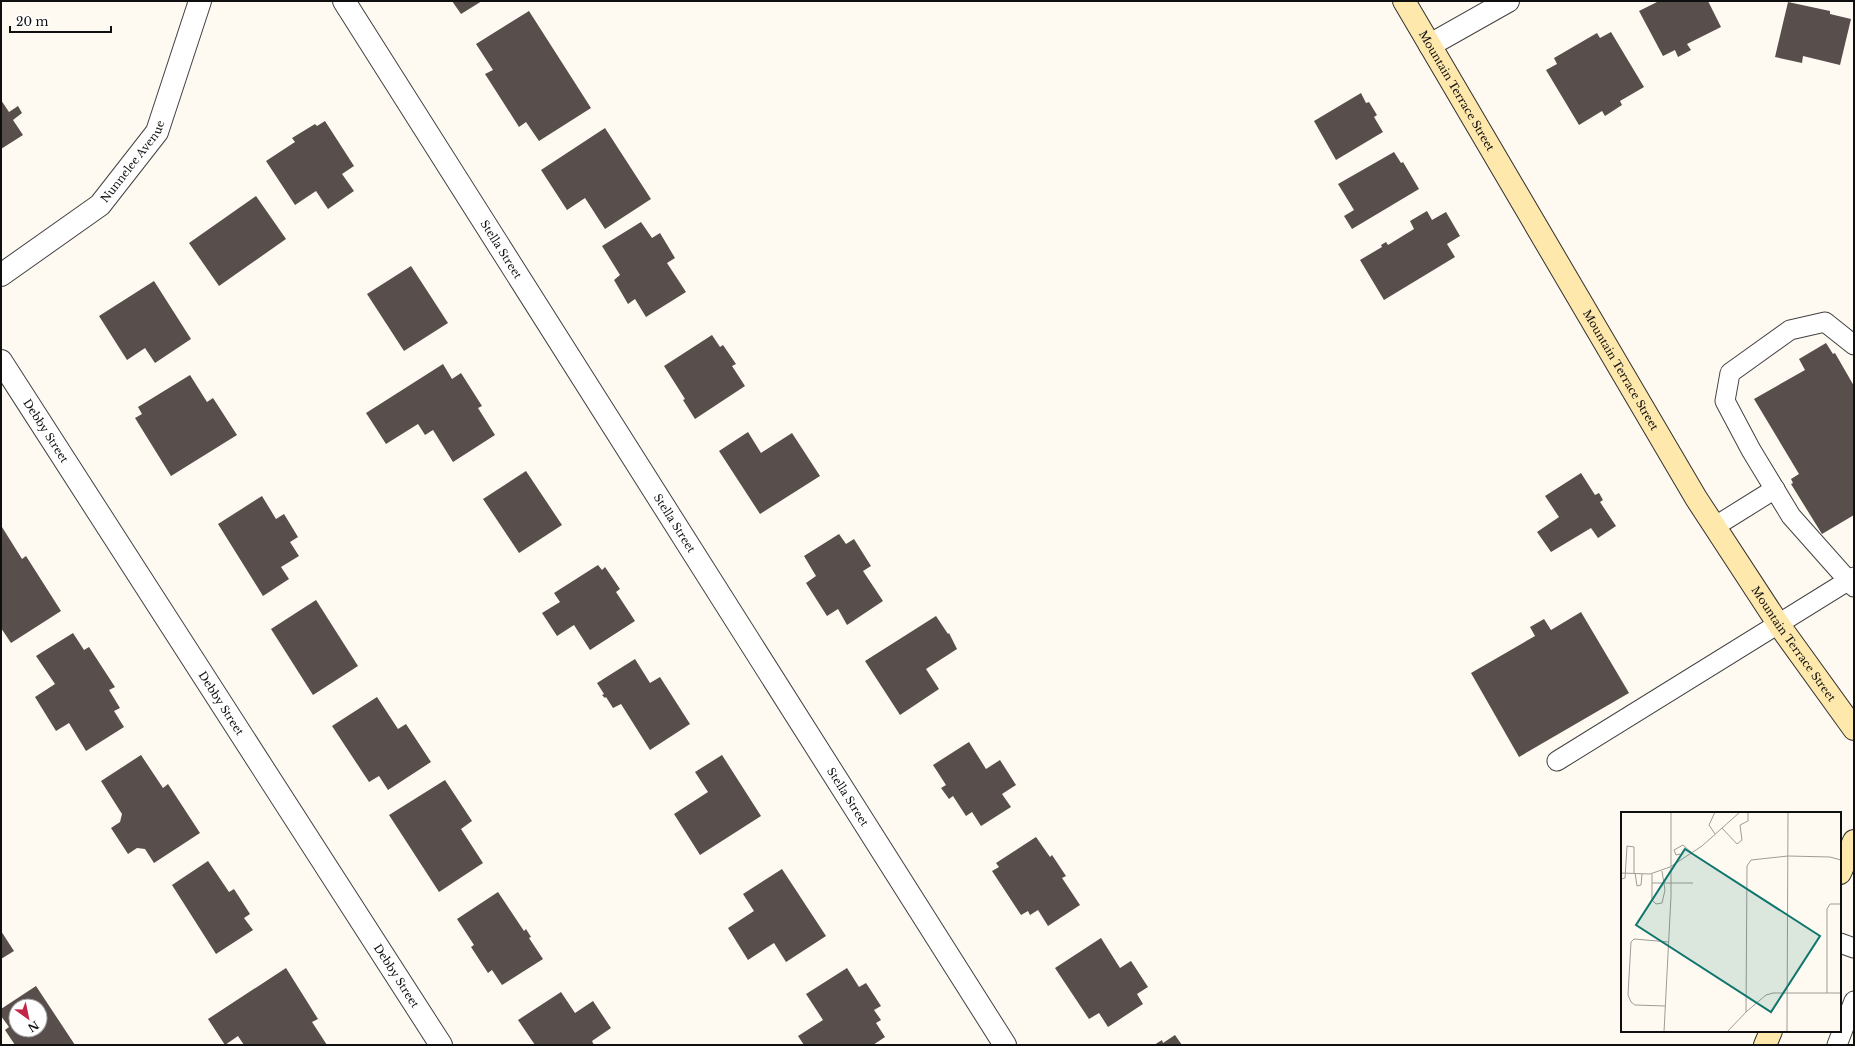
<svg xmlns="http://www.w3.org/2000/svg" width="1855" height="1046" font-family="'Libre Baskerville',serif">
  <rect width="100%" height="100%" fill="#fffaf1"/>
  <g fill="#584e4b" fill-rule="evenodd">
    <polygon points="452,1 482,1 461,14"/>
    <polygon points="1659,1 1708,1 1721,27 1687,44 1691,50 1678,57 1675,50 1663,56 1639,11"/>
    <polygon points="1788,2 1830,11 1830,14 1851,19 1840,65 1803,56 1802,63 1775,57"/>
    <polygon points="529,11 591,108 539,141 526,122 519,127 485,74 493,70 476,44"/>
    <polygon points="1611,32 1644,87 1620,101 1622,105 1605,116 1602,111 1579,125 1546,70 1557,64 1554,58 1597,33 1600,38"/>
    <polygon points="1361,93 1366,103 1369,102 1377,115 1374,117 1383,132 1336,160 1314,121"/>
    <polygon points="1,100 9,112 18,106 22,113 13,120 23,135 1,149"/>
    <polygon points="325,121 354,166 342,174 354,191 328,209 316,191 295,205 266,161 295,142 292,138 315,124 317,126"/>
    <polygon points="605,128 651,199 605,229 585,198 567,210 541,170"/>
    <polygon points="1394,152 1401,163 1403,162 1419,189 1352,229 1344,216 1354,210 1338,184"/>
    <polygon points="256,196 286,239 219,286 189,243"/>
    <polygon points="1427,211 1432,220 1446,212 1460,236 1447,244 1455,257 1384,300 1360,260 1382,247 1381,245 1386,242 1388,245 1414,229 1410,221"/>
    <polygon points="641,222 652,238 660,233 675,258 667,263 686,292 646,317 635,299 628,304 614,280 620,275 602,246"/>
    <polygon points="411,266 448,323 404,351 367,294"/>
    <polygon points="154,281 191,339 155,363 145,348 127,360 99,316"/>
    <polygon points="712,335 720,347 723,345 736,364 732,366 745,386 695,419 683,400 685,399 664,366"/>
    <polygon points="1826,343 1833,354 1835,353 1854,386 1854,515 1822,534 1791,484 1793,483 1791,479 1799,474 1754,399 1805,370 1799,359"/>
    <polygon points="443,364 452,379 461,373 482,406 478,408 495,435 453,462 433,430 425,435 418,424 386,444 366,413"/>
    <polygon points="190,375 207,402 213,398 237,435 171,476 135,418 142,414 138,407"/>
    <polygon points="748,432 761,453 792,433 820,476 760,514 719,451"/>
    <polygon points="526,471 562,525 519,553 483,499"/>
    <polygon points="1581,473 1595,495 1599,493 1603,500 1600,502 1616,526 1598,538 1591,528 1551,552 1537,532 1559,517 1545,496"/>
    <polygon points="262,496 276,519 284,514 298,537 290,542 299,556 281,567 289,579 263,596 218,524"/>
    <polygon points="2,527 22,559 26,556 61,611 11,643 1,628"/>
    <polygon points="839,534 846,544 854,539 871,566 863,571 883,601 847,625 838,609 827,616 806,583 816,576 804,556"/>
    <polygon points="598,565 602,570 605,567 620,589 616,592 635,621 590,650 574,625 557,636 542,613 560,602 554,593"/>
    <polygon points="316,600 358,666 313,695 271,629"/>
    <polygon points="1581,612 1629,693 1519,757 1471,673 1535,636 1530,627 1544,619 1551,630"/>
    <polygon points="936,616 948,634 949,633 957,649 926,669 939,689 900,715 865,661"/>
    <polygon points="73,633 84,650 89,647 115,687 109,690 120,708 114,711 124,727 86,751 69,723 56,731 35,697 55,684 36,656"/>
    <polygon points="635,659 650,683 660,677 690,724 650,750 621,704 613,708 606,697 605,698 602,695 604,694 597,683"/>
    <polygon points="377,697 398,729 406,724 431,762 388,790 379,776 369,782 332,726"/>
    <polygon points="969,742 986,769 1000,760 1016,785 1002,794 1011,807 981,826 972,812 966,816 953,796 949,799 941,788 946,785 933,765"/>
    <polygon points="141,755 163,788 168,784 200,833 154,863 145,849 137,848 128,854 111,828 120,822 122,814 101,781"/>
    <polygon points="722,755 761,816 700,855 674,814 708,792 695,772"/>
    <polygon points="445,780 472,821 461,829 483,863 439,892 389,815"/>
    <polygon points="1036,837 1050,857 1052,855 1066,876 1062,878 1080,905 1048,926 1038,910 1030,915 1028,911 1021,915 992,871 999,867 996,863"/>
    <polygon points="208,861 229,892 234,889 250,914 244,918 253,930 216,954 172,885"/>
    <polygon points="782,869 826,936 786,962 774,943 748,960 728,928 754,911 743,894"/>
    <polygon points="498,892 524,931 526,929 531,937 529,938 543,959 502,985 492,970 488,973 471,947 474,945 457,919"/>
    <polygon points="1,931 14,951 1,959"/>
    <polygon points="1101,938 1120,968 1131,961 1148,987 1137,994 1143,1004 1108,1027 1099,1013 1089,1019 1055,968"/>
    <polygon points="286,968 318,1019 312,1022 327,1045 244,1045 238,1036 225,1045 208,1019"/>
    <polygon points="847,968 859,987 866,983 881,1006 874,1010 881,1020 876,1023 885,1037 873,1045 804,1045 798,1036 823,1020 806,994"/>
    <path d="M36,986L75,1045H15L5,1030L9,1027L1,1016V1009ZM16,1006H40V1030H16Z"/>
    <polygon points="561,992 575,1013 593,1001 611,1028 592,1041 594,1045 535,1045 518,1020"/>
    <polygon points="1175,1035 1182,1045 1154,1045 1162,1040 1163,1043"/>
  </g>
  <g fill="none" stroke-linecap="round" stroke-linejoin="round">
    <defs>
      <g id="lane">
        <polyline points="1854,345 1825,322 1790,330 1730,373 1725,401 1751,450 1791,516 1854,587"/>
        <polyline points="1714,527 1775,489"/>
        <polyline points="1557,761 1854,577"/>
        <polyline points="1840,943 1854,948"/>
        <polyline points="1837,1045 1854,1001"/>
      </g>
      <g id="street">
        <path id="s1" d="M344,1L1005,1045"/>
        <polyline points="1430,45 1508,1"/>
        <path id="s2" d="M1,275L100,205L157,132L200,1"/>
        <path id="s3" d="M1,361L441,1045"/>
      </g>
      <g id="secondary">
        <path id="s4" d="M1404,1L1696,498L1779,625L1854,729"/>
        <polyline points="1840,873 1854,841"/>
        <polyline points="1765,1045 1771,1031"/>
      </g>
    </defs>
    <use href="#lane" stroke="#424242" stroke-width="21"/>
    <use href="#street" stroke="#424242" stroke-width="24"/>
    <use href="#secondary" stroke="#313131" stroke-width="24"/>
    <use href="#lane" stroke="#fff" stroke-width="19"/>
    <use href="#street" stroke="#fff" stroke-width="22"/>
    <use href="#secondary" stroke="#ffe8ac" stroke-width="22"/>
  </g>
  <g text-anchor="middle" stroke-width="4" stroke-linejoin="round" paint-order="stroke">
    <g font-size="11" fill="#0f0f0f" stroke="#fff">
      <text dy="4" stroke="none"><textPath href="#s4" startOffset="104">Mountain Terrace Street</textPath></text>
      <text dy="4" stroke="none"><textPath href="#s2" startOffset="176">Nunnelee Avenue</textPath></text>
      <text dy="4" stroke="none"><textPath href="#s1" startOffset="294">Stella Street</textPath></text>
      <text dy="4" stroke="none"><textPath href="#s4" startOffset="428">Mountain Terrace Street</textPath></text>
      <text dy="4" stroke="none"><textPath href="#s3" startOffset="83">Debby Street</textPath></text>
      <text dy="4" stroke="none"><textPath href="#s1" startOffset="618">Stella Street</textPath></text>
      <text dy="4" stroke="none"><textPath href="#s4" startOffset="752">Mountain Terrace Street</textPath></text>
      <text dy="4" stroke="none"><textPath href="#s3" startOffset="407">Debby Street</textPath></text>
      <text dy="4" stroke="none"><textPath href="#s1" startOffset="942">Stella Street</textPath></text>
      <text dy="4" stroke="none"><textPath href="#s3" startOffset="731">Debby Street</textPath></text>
    </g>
  </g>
  <g transform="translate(1621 812)">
    <rect width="220" height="220" fill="#fffaf1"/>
    <path fill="none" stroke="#9f9c97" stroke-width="1" d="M101,16L116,32L121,28L119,13L127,9V0M94,22L88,13L94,0M59,42L55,43L53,38L62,33L71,41M0,61L29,62L49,55L81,34L119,0M14,61L16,74L20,73L21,62M31,62V88L35,92L41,91L44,78L41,59M0,67L4,66L6,34L13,35V61M31,71H72M206,181V97L209,92H220M44,194L14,193L10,190L7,183L10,130L13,127L48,130M125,200L126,54L130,48L167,44L209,45L220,48M43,220L50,84V0M106,220L125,200L145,183L152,181H220M166,220L167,0"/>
    <path fill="#0f766e" fill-opacity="0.15" stroke="#0f766e" stroke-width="2" d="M64,37L199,124L150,200L15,113Z"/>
    <rect width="220" height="220" fill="none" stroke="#0f0f0f" stroke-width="2"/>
  </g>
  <rect width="1855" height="1046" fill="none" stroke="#0f0f0f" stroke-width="4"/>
  <g transform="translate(28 1018) rotate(147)"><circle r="19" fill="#ffffff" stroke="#9f9f9f"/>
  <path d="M0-3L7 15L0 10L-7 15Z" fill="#c22546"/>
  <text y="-6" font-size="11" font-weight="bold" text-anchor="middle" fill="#0f0f0f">N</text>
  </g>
  <path d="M10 26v6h101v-6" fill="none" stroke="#0f0f0f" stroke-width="2"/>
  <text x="16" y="26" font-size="12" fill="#0f0f0f" stroke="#ffffff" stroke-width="3" paint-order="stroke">20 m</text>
</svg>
